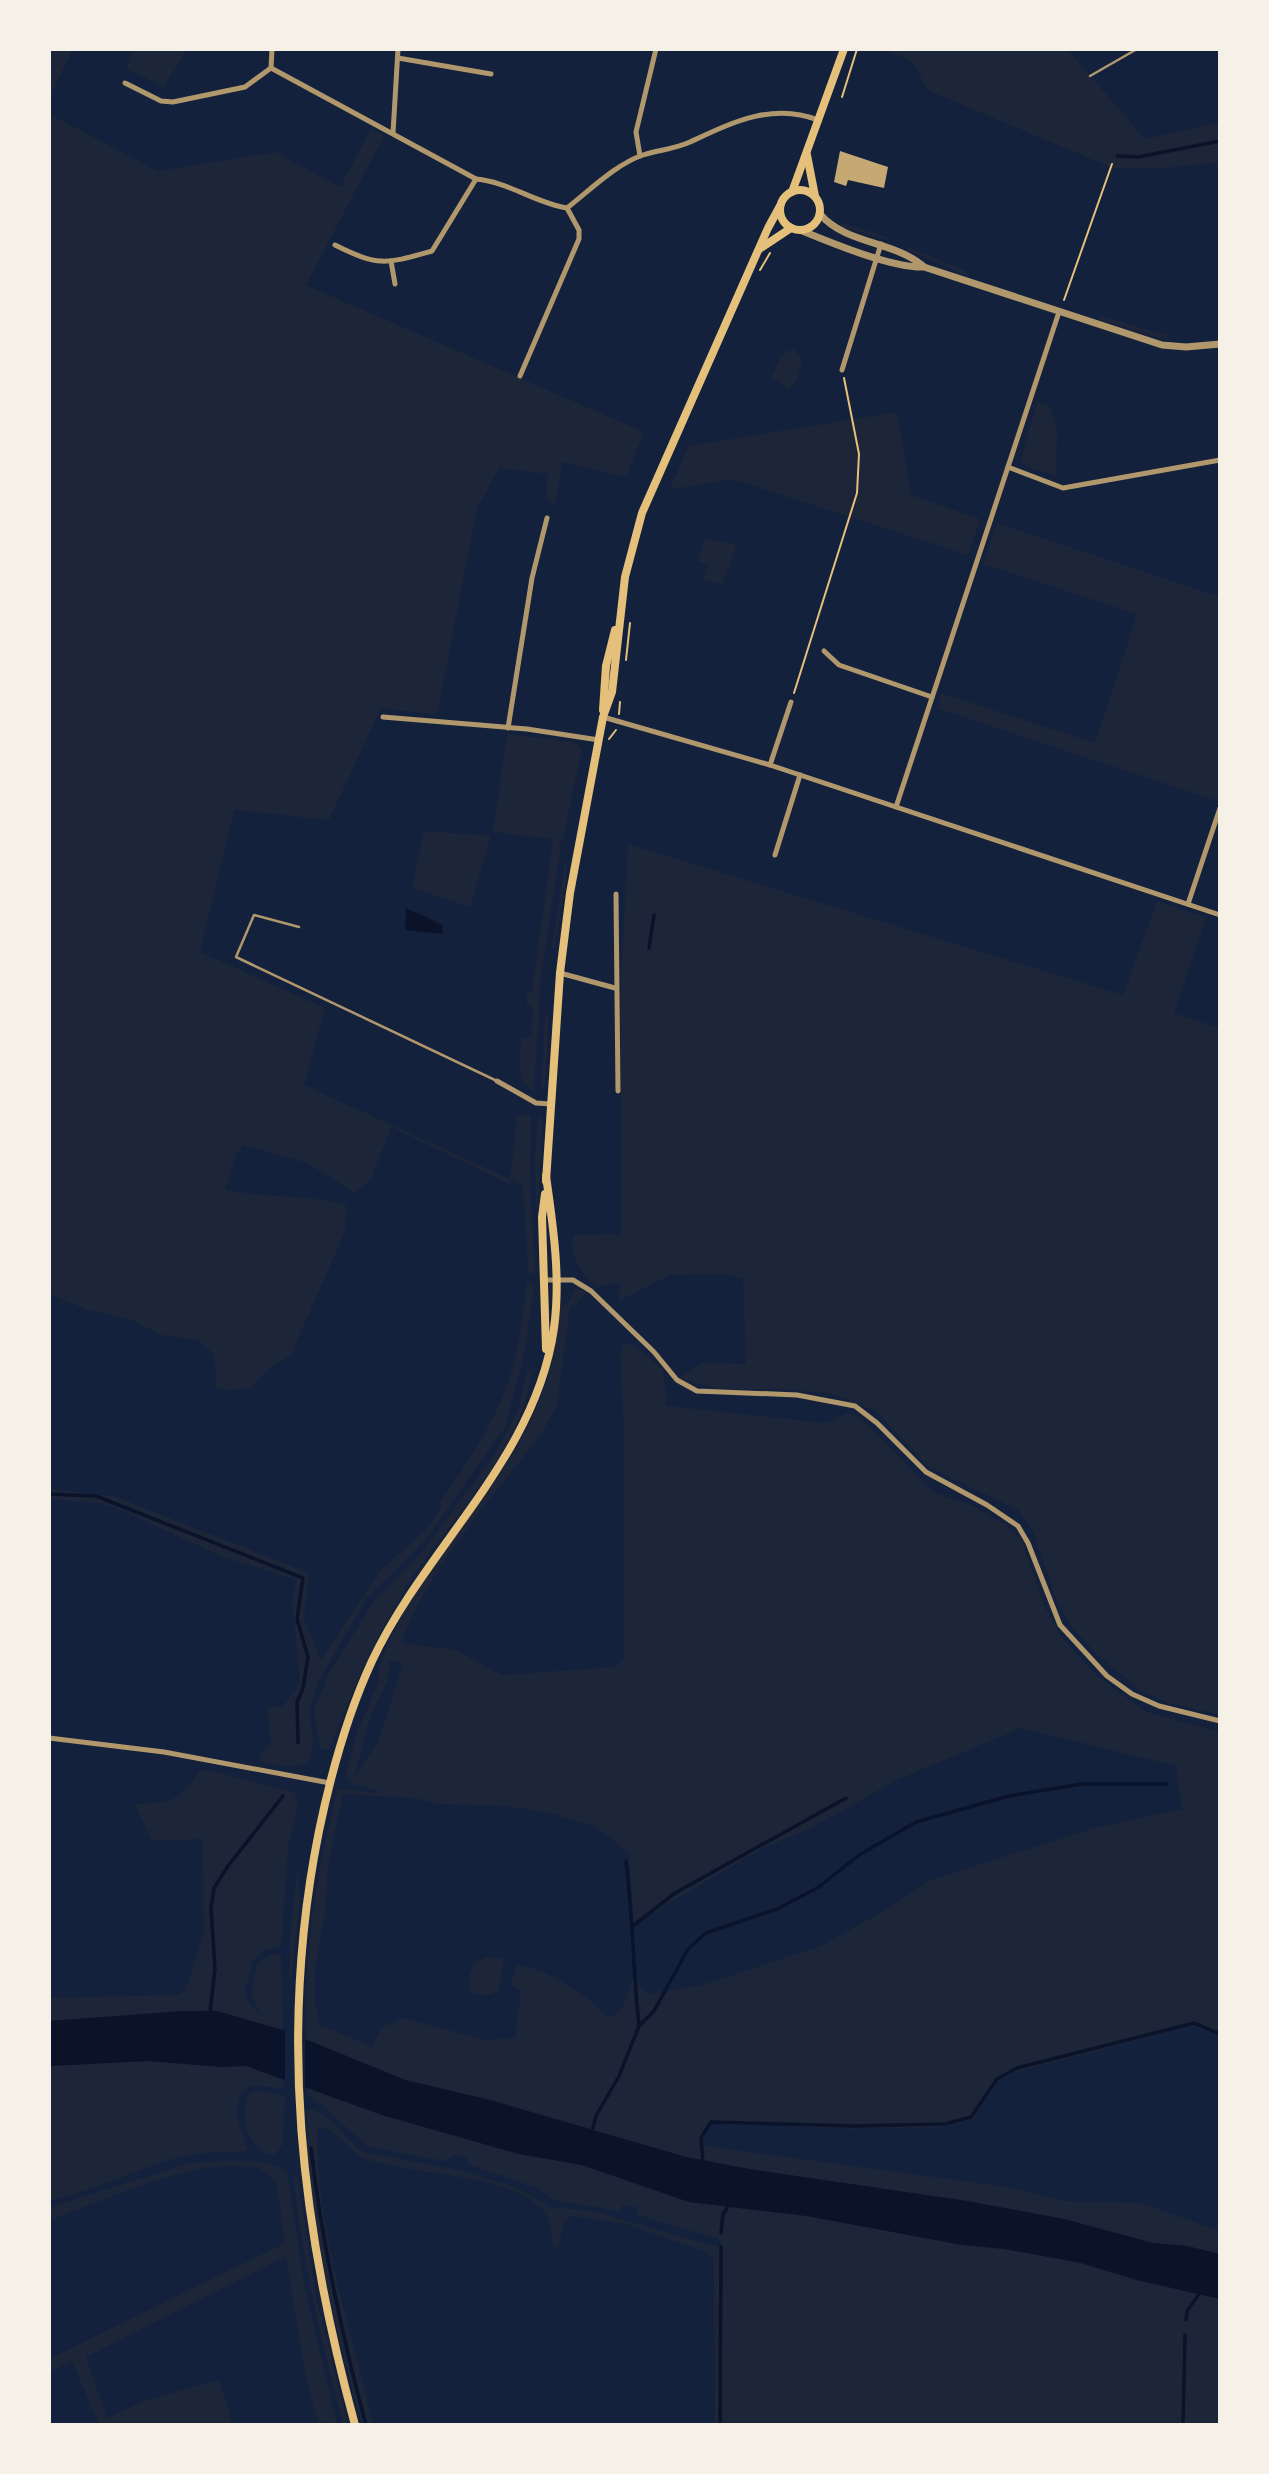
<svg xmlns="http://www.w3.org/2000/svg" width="1269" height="2474" font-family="'Alegreya Sans',sans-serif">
  <rect width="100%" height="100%" fill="#14213d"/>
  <g fill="#1d2539" fill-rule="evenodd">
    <polygon points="49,49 73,49 49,98"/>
    <polygon points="132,49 187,49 164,87 127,69"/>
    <polygon points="884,49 1067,49 1145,139 1220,122 1220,162 1167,168 1115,169 927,90 914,63"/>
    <path d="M49,114L158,171L275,152L340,187L371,129L384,136L306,285L644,432L626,477L562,462L556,504L546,500L548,474L499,468L477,509L437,715L381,708L329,820L234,810L200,952L325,1008L304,1085L510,1179L517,1116L531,1115L530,1188L536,1275L528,1272L523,1185L511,1179V1185L391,1127L371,1179L355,1193L307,1163L244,1145L236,1154L226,1189C266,1200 307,1193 346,1205L345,1231L291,1355L269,1368L252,1387L234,1390L217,1389L214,1354L197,1340L161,1335L131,1320L88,1310L49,1294Z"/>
    <polygon points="842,223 887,237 887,240 838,226"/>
    <polygon points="908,247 969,272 969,277 907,250"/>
    <polygon points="1101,316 1167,335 1167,340 1100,320"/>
    <polygon points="793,349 801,357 802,366 797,367 799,376 791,388 786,389 785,385 771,378 782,354"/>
    <polygon points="1037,402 1050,406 1057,431 1056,476 1028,467 1021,460"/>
    <polygon points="897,412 911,495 980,519 968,555 732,479 669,490 689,446"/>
    <polygon points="997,523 1220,597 1220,802 937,708 941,693 1095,743 1137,614 983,564"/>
    <polygon points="705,539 737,544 722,585 703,579 708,565 698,561"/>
    <path d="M507,734L573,742L582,748L563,840L560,839L559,846L561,847L541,975L534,1092C514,1080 521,1058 521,1038H531L533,1007L527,1005V993L532,992L553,839L493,832Z"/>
    <polygon points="424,831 491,836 470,907 412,888"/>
    <path d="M628,844L1123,995L1157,901L1206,918L1174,1013L1220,1028V1715L1169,1703L1140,1690L1098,1655L1073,1629L1056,1600L1033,1531L1018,1510L927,1466L876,1411L829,1393L771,1389H717L679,1378L702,1363L746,1364L743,1278L725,1274L670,1275L619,1301L620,1282L597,1287C583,1277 567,1252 574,1235L621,1234V981Z"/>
    <polygon points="566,856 566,882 554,948 552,947"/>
    <polygon points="549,1014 545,1086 541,1094 545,1015"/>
    <polygon points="538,1116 543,1121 537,1218 535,1161"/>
    <path d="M527,1281L535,1285L523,1359L505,1427L428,1537L366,1599L318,1683L310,1710L313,1742L309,1762L293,1767L263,1763L259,1756L271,1744L267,1707L283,1706L300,1683L292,1600L297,1580L223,1557L118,1509L99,1503L49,1499V1489L114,1496L309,1573L304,1619L321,1660L380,1571L429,1526L441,1507L439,1504C469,1460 499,1418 513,1366C521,1339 523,1309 527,1281Z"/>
    <path d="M574,1289L586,1292L578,1303L570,1306L557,1405L543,1431C496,1494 427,1569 401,1643L456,1650L502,1675L614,1667L624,1659V1432L620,1355L624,1342L637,1347L663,1370L667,1406L826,1423L847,1413L861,1418L933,1492L971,1505L1005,1524L1021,1539L1044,1605L1061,1637L1097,1676L1146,1712L1220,1732V2036L1195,2025L1012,2073L996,2084L974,2119L944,2127L852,2129L712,2123L702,2138L705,2146L1008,2187L1064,2201L1141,2203L1220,2231V2254L1187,2246L1153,2243L1064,2219L967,2201L749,2169L686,2157L490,2100L405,2080L306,2039C302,1959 317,1866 338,1789L380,1793C370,1786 352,1787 345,1777L357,1732L380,1679L377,1675C417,1538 555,1467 559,1307L570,1302ZM390,1660L403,1663L378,1742L354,1777L371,1715L387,1682ZM1021,1728L1176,1766L1182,1809L1094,1828L928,1881L884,1911L821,1946L702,1985L649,1994L641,1988L634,1973C629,1990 627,2011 608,2018C586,1994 549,1969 516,1965L511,1985L521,1991L515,2038L485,2040L403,2018L382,2027L372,2046L319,2025L314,1995L316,1960L325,1914L328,1866L343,1794L415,1798L439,1804L506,1806L550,1813L597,1827L629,1853L634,1924L763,1848L811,1828L897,1780Z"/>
    <path d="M527,1370H532C521,1456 447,1520 404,1591C373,1642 350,1695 329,1751L320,1748L314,1710L329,1674L374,1601L418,1557L494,1456L518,1410Z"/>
    <path d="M199,1771H213L295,1793L298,1806L288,1846L282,1939L279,1947L262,1951L252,1962L245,1990L247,2001L261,2015L251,1995L257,1963L272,1954L281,1955L283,2030L209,2010L49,2021V1998L178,1995L185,1991L204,1933L203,1839L152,1841L135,1804C169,1803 181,1802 199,1771Z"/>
    <polygon points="298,1865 300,1897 290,1994 290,1939"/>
    <path d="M487,1957L504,1958L499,1990C488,1996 481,1998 470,1991V1974L476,1962Z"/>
    <path d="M149,2061L221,2067L246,2066L284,2079V2088L248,2086C228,2105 241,2128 248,2151C225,2153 206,2151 184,2156C138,2167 95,2192 49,2200V2066Z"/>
    <path d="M307,2087L382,2115L519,2154L582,2165L689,2202L807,2216L962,2245L1005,2249L1081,2263L1137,2280L1220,2299V2425H715L714,2259L706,2252L626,2224L571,2216L564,2222L558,2248L553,2245C551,2233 551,2218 542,2209C509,2174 414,2175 369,2160C349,2154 332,2123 318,2128C314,2229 352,2327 373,2425H362C334,2324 305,2215 307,2109C329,2109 345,2140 363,2152L459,2170L518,2188L551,2207L593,2211L714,2246H721V2240L638,2215L636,2207L623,2205L620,2211L553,2200L538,2188L470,2165L466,2157L454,2155L444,2161L367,2146L322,2105L307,2095Z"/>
    <path d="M257,2091L285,2095L283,2144L275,2155C248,2155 237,2112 250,2092Z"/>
    <path d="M189,2163C214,2162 271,2156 287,2172L305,2288L337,2425H319L305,2375L286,2256L86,2357L107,2418L146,2400L219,2380L233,2425H99L72,2361L49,2372V2359L285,2243L276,2181C270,2177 261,2168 254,2167C192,2158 107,2200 49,2220V2208Z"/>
    <path d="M293,2173L298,2178L316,2297L348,2425H344C321,2342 302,2259 293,2173Z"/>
  </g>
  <g fill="#0b132b">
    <polygon points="406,908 443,925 442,934 405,930"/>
    <polygon points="182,2011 217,2011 283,2030 405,2080 490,2100 686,2157 749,2169 967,2201 1064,2219 1153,2243 1187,2246 1220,2254 1220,2299 1137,2280 1081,2263 1005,2249 962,2245 807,2216 689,2202 582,2165 519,2154 382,2115 246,2066 221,2067 149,2061 49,2066 49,2021"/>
  </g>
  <polygon fill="#14213d" points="285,2027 305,2035 305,2090 285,2083"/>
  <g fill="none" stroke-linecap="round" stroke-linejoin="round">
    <g stroke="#0b132b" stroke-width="3.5">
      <polyline points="1117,156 1138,157 1220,141"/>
      <polyline points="649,948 654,915"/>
      <polyline points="49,1494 96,1496 303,1578 297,1619 308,1657 303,1688 297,1702 298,1743"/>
      <path d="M626,1861C633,1917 633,1971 639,2026"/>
      <polyline points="634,1925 675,1893 846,1798"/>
      <polyline points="210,2012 215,1969 211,1908 214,1888 228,1866 283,1796"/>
      <polyline points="592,2131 596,2116 619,2076 639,2026 654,2011 688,1949 706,1933 777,1909 819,1887 859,1855 916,1822 1009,1796 1082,1784 1166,1784"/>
      <path d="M311,2148C322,2244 341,2332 366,2425"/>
      <polyline points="703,2163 701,2138 711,2122 855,2126 945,2124 971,2117 997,2079 1017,2068 1194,2023 1220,2034"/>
      <polyline points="721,2233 723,2214 729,2205"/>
      <polyline points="1186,2320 1187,2311 1199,2294"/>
      <polyline points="720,2425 721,2247"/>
      <polyline points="1183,2425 1185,2335"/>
    </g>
  </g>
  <polygon fill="#c6a872" points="840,151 888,167 884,188 848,180 846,186 834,182"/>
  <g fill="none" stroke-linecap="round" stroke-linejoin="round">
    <g stroke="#e5c07b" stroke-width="2">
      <polyline points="842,97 857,49"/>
      <polyline points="760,270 770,253"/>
      <polyline points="1064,300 1112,164"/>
      <polyline points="626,660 630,623"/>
      <polyline points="794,693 857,493 859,454 844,378"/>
      <polyline points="619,714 620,702"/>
      <polyline points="609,739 616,730"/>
    </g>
    <g stroke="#b1986c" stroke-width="2.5">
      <polyline points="1090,76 1137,49"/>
      <polyline points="299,927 254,915 236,957 497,1081"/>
    </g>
    <g stroke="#b1986c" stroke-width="5">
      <path d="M272,49L271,68L476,179C509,182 535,203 567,208C589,191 616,164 643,155C658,150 675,149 690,142C731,123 772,102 818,120"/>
      <polyline points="398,58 491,74"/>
      <polyline points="125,83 161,101 173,102 245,87 271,68"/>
      <polyline points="393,133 398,49"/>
      <polyline points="640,156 636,132 656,49"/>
      <path d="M335,245C379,267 386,264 432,251L476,179"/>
      <polyline points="391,261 395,284"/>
      <polyline points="842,370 881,244"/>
      <polyline points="520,376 579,239 579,230 567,208"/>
      <polyline points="1008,467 1063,488 1220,460"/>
      <polyline points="824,651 839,665 932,697"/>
      <polyline points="383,717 527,729 599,740"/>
      <polyline points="603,717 770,765 1220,915"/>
      <polyline points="508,728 532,578 547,518"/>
      <polyline points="770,765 791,702"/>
      <polyline points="896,807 1059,312"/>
      <polyline points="775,855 800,775"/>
      <polyline points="616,894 618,1091"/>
      <polyline points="1188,904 1220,808"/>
      <polyline points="560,973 615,988"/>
      <polyline points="497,1081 536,1103 550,1104"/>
      <polyline points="546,1280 573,1280 591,1291 654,1352 677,1380 697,1391 797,1395 855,1406 877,1423 926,1472 987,1505 1018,1526 1028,1543 1060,1625 1107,1676 1132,1694 1159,1706 1220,1721"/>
      <polyline points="49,1738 164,1752 330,1783"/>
    </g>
    <g stroke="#b1986c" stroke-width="7">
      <path d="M820,214C845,244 894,241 923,266"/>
      <path d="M800,230C832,243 891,268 924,267L1162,345L1186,347L1220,344"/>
    </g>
    <g stroke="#e5c07b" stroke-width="8">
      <polyline points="807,155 815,196"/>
      <circle cx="800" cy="210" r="20"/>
      <polyline points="792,192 844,49"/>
      <polyline points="761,248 791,228"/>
      <polyline points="603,710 606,666 615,630"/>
      <polyline points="546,1181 560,973 570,893 603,717 612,692 625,577 642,513 768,228 780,206"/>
      <polyline points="545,1194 542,1217 546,1349"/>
      <path d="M355,2425C301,2227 278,2034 319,1831C331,1773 347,1715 372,1661C426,1546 536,1458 554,1328C561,1278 553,1225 546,1176"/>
    </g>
  </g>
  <rect width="1269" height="2474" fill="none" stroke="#f6f1e7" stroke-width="102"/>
</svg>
